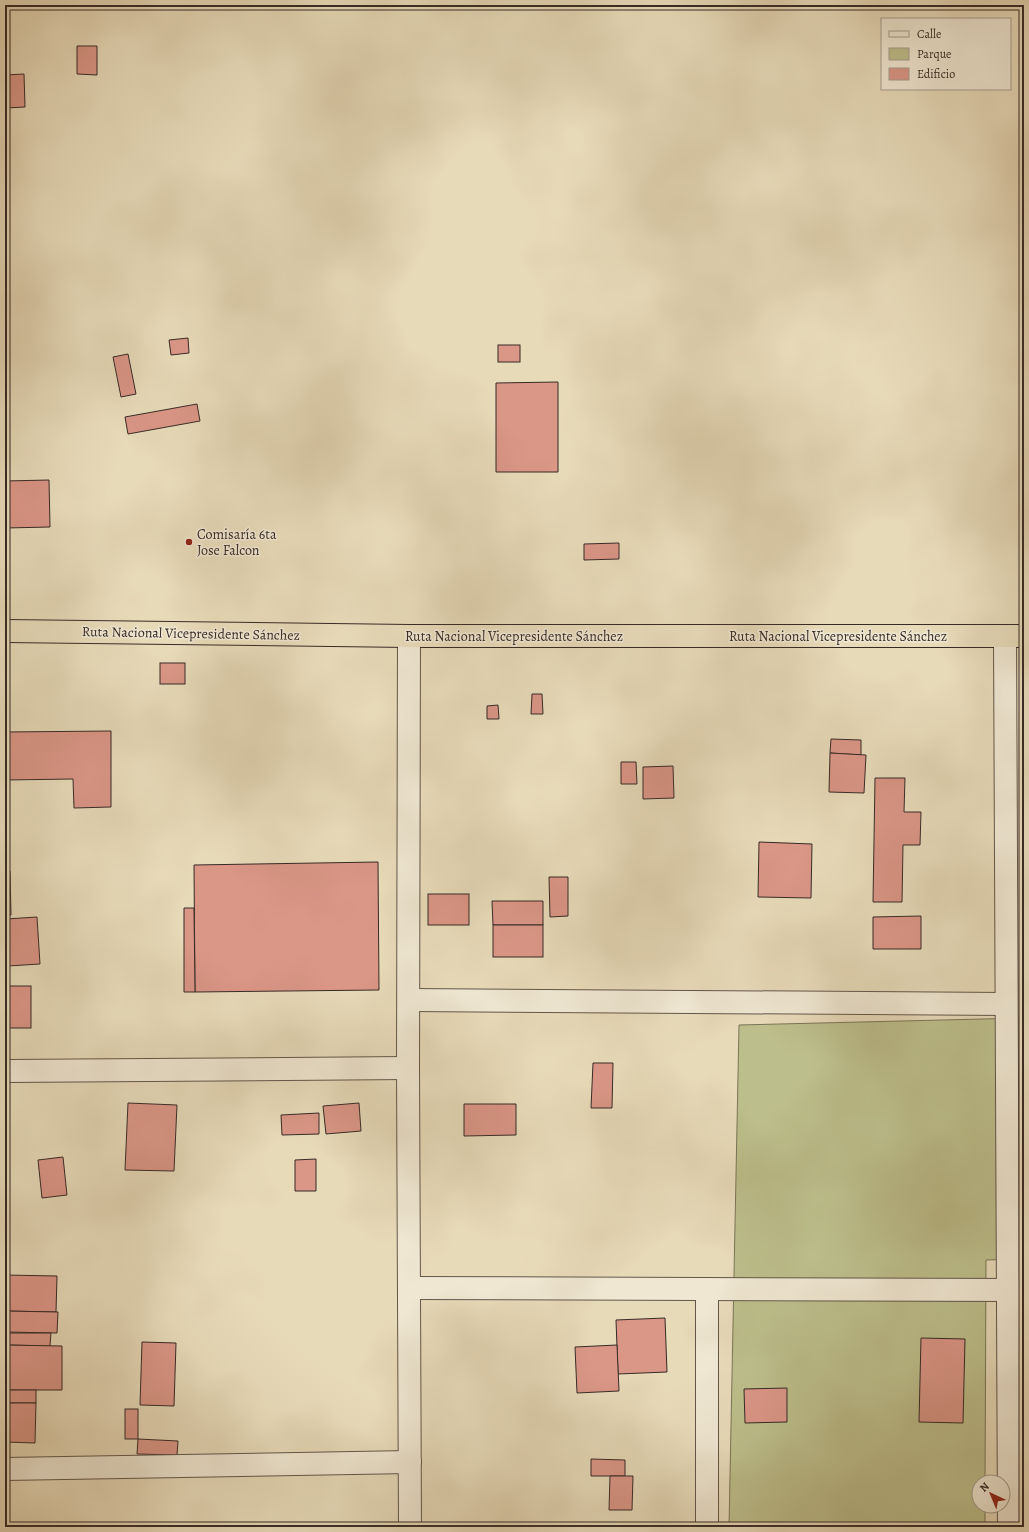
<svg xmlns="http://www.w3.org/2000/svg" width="1029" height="1532" font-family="Alegreya,serif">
  <rect width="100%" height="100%" fill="#e7dab9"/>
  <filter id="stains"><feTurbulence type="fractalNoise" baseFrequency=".005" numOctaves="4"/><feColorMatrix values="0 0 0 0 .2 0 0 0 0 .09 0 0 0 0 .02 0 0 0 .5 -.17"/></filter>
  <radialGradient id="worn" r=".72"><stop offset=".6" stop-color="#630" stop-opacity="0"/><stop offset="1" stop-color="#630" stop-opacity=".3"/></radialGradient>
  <polygon fill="#bcbe8b" stroke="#7a7458" points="1024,1018 1024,1259 986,1260 985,1482 979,1482 979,1506 985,1506 985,1527 729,1527 739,1025"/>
  <g fill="#da9687" stroke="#372b26">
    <polygon points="77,46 97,46 97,75 77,74"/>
    <polygon points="24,74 25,107 5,108 5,75"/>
    <polygon points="188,338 189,353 171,355 169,340"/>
    <rect x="498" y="345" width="22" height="17"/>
    <polygon points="128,354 136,394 121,397 113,357"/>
    <polygon points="558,382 558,472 496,472 496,383"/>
    <polygon points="197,404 200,421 128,434 125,417"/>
    <polygon points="49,480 50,527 5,528 5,481"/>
    <polygon points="619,543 619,559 584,560 584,544"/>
    <rect x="160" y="663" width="25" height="21"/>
    <polygon points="532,694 542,694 543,714 531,714"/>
    <polygon points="498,705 499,719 487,719 487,706"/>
    <polygon points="111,731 111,807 74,808 73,779 5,780 5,732"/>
    <polygon points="831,739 861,740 861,755 830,753"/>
    <polygon points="830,753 866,755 864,793 829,792"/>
    <polygon points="621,762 636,762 637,784 621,784"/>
    <polygon points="673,766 674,798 643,799 643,767"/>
    <polygon points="875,778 905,778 904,812 921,812 920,845 903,845 902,902 873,902"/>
    <polygon points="759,842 812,844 811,898 758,897"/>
    <polygon points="378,862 379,990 195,992 194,865"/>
    <polygon points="5,871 10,871 11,915 5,915"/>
    <polygon points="549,877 568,877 568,916 550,917"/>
    <rect x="428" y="894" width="41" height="31"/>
    <polygon points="492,901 543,901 543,925 493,925"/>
    <polygon points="184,908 194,908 195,992 184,992"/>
    <polygon points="921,916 921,949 873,949 873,917"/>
    <polygon points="37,917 40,964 8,966 6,919"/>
    <rect x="493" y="925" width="50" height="32"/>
    <rect x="6" y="986" width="25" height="42"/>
    <polygon points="593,1063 613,1063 612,1108 591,1108"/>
    <polygon points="128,1103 177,1105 174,1171 125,1170"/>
    <polygon points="359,1103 361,1131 326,1134 323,1106"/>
    <polygon points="464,1104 516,1104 516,1135 464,1136"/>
    <polygon points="319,1113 319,1134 282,1135 281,1115"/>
    <polygon points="63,1157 67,1195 42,1198 38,1160"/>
    <polygon points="316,1159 316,1191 295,1191 295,1160"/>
    <polygon points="5,1275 57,1276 56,1312 5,1311"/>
    <polygon points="5,1311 58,1312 57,1333 5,1332"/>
    <polygon points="665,1318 667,1372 618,1374 616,1320"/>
    <polygon points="9,1333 51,1333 50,1346 8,1345"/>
    <polygon points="921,1338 965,1339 963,1423 919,1422"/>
    <polygon points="142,1342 176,1343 174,1406 140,1405"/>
    <polygon points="5,1345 62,1346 62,1390 5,1390"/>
    <polygon points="617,1345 619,1391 577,1393 575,1347"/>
    <polygon points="787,1388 787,1422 745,1423 744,1389"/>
    <rect x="5" y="1390" width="31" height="13"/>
    <polygon points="5,1403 36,1403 35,1443 5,1442"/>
    <rect x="125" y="1409" width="13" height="30"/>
    <polygon points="138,1439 178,1441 177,1455 137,1454"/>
    <polygon points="591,1459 625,1460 625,1476 591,1476"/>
    <polygon points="610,1476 633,1476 632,1510 609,1510"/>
    <rect x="594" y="1524" width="40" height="3"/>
  </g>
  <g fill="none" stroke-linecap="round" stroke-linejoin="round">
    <defs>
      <g id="street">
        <polyline points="409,636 408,1068 410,1527"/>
        <polyline points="1005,636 1009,1527"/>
        <polyline points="410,1000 1006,1004"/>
        <polyline points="5,1071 408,1068"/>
        <polyline points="409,1288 1024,1290"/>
        <polyline points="707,1289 707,1527"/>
        <polyline points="5,1469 410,1462"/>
      </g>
      <polyline id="highway" points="5,631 409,636 1024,636"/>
    </defs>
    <use href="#street" stroke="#63574b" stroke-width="24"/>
    <use href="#highway" stroke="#372b26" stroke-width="24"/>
    <use href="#street" stroke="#efe7d2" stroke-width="22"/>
    <use href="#highway" stroke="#e7dab9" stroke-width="22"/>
  </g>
  <circle fill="#8f2418" stroke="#efe7d2" stroke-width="1.5" cx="189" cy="542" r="4"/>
  <g text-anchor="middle" stroke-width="3" stroke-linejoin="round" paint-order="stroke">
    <g font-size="14" fill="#372b26" stroke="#efe7d2" text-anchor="start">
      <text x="197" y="539">Comisaría 6ta<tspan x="197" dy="16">Jose Falcon</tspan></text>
    </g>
    <g font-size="14" fill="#372b26" stroke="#efe7d2">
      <text transform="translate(191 633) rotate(1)" y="5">Ruta Nacional Vicepresidente Sánchez</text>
      <text x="514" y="641">Ruta Nacional Vicepresidente Sánchez</text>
      <text x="838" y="641">Ruta Nacional Vicepresidente Sánchez</text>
    </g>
  </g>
  <rect width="1029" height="1532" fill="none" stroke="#e7dab9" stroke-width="20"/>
  <rect x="6" y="6" width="1017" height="1520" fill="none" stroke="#372b26" stroke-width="2"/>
  <rect x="10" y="10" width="1009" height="1512" fill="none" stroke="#372b26"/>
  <rect x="881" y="18" width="130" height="72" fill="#efe7d2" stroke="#a59c8d"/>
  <rect x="889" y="31" width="20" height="6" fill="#efe7d2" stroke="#a59c8d"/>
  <text x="917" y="38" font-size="12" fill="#372b26">Calle</text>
  <rect x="889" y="48" width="20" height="12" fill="#bcbe8b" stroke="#a59c8d"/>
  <text x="917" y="58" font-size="12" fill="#372b26">Parque</text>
  <rect x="889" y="68" width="20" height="12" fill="#da9687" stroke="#a59c8d"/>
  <text x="917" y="78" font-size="12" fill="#372b26">Edificio</text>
  <g transform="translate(991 1494) rotate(316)"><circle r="19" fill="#efe7d2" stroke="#a59c8d"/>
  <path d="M0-3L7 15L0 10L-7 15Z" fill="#8f2418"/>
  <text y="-6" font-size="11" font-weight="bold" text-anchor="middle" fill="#372b26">N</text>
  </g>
  <rect width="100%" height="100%" filter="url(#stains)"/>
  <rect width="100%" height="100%" fill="url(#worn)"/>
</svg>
